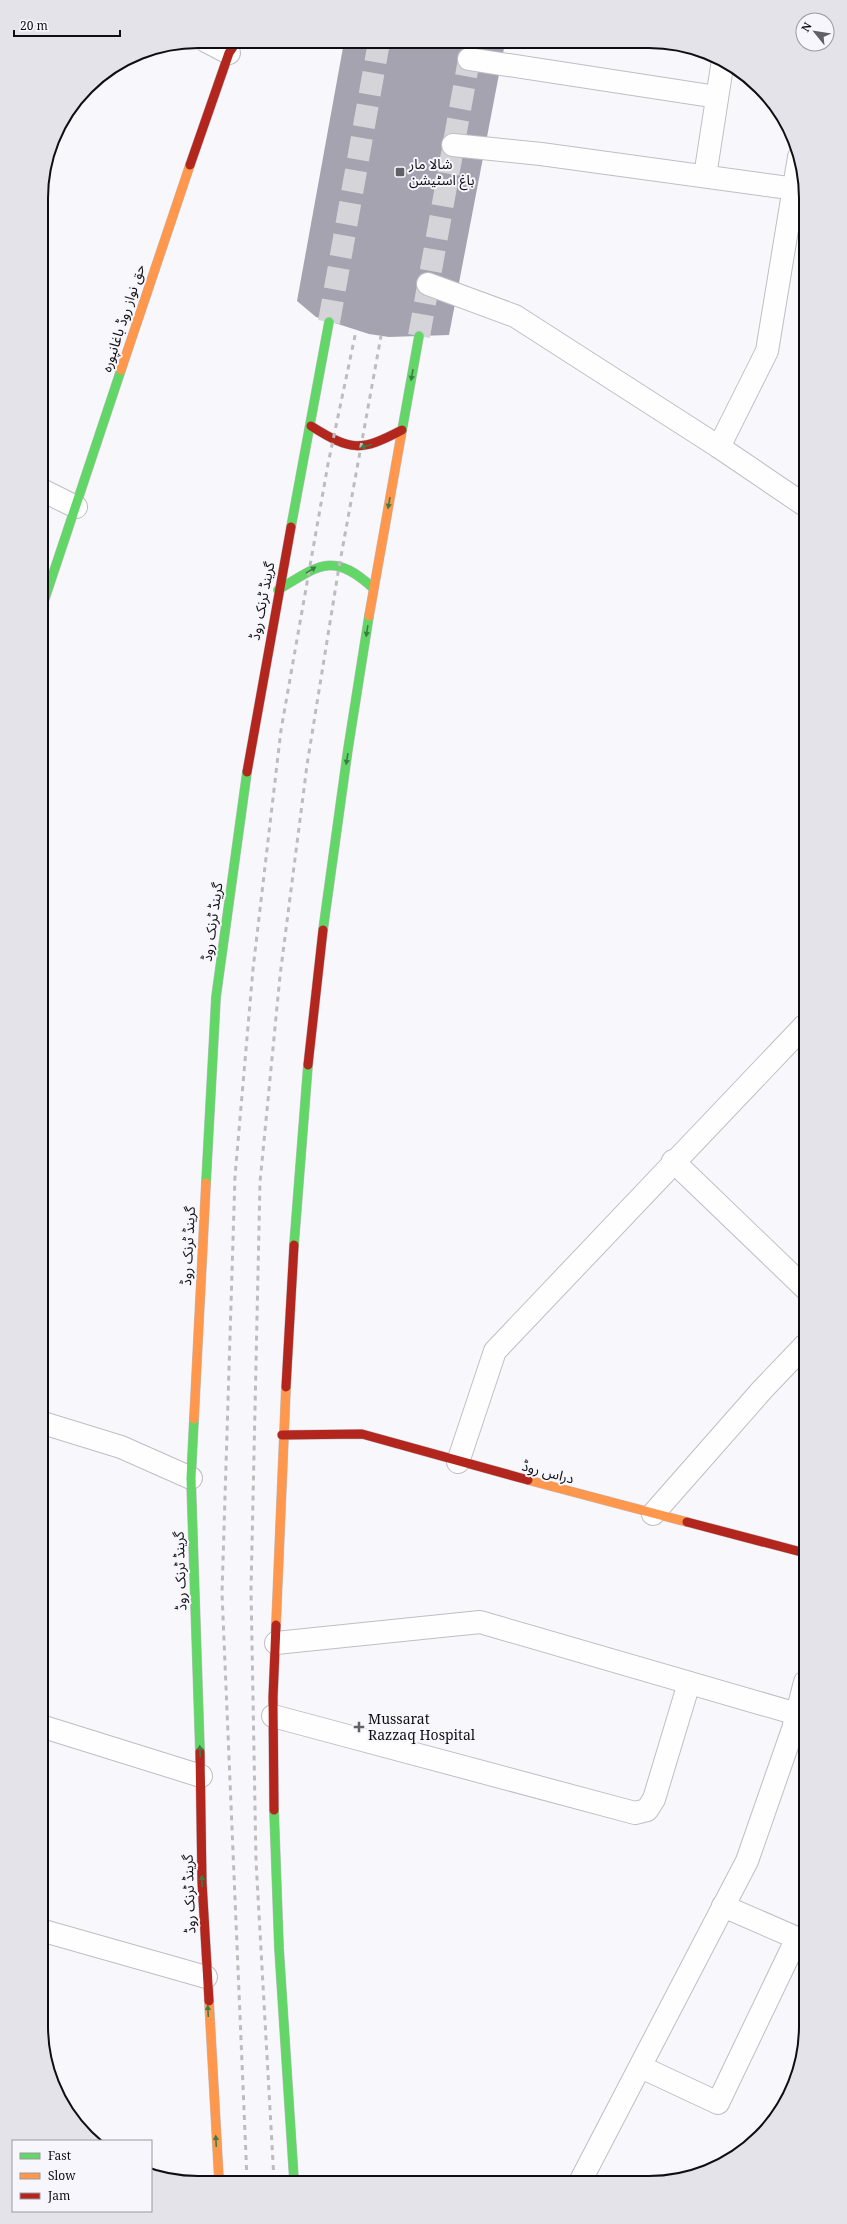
<svg xmlns="http://www.w3.org/2000/svg" width="847" height="2224" font-family="'Noto Serif','Noto Sans Arabic',serif">
  <rect width="100%" height="100%" fill="#f8f7fc"/>
  <polygon fill="#a6a3b0" points="344,42 505,43 449,335 389,337 369,334 316,317 297,301"/>
  <g fill="none" stroke-linecap="round" stroke-linejoin="round">
    <g stroke="#d5d4d9" stroke-width="22" stroke-dasharray="22 11" stroke-linecap="butt">
      <polyline points="329,322 379,42"/>
      <polyline points="419,336 472,43"/>
    </g>
    <defs>
      <g id="street">
        <polyline points="206,41 229,53"/>
        <polyline points="469,59 717,97"/>
        <polyline points="453,145 541,154 803,190"/>
        <polyline points="705,176 723,60"/>
        <polyline points="428,284 515,316 719,447 803,504"/>
        <polyline points="719,447 767,351 799,157"/>
        <polyline points="42,490 76,507"/>
        <polyline points="673,1161 805,1288"/>
        <polyline points="43,1423 121,1447 191,1478"/>
        <polyline points="458,1462 495,1351 804,1026"/>
        <polyline points="653,1514 762,1390 805,1345"/>
        <polyline points="276,1643 480,1622 797,1714"/>
        <polyline points="273,1716 635,1813 647,1810 654,1799 689,1683"/>
        <polyline points="44,1727 201,1776"/>
        <polyline points="723,1906 806,1942"/>
        <polyline points="44,1931 206,1977"/>
        <polyline points="641,2067 718,2103 797,1938"/>
        <polyline points="581,2180 747,1861 793,1729 805,1682"/>
      </g>
      <g id="fast">
        <polyline points="401,436 419,336"/>
        <polyline points="291,527 329,322"/>
        <path d="M278,590C319,565 333,551 373,588"/>
        <polyline points="42,607 121,370"/>
        <polyline points="323,930 348,749 369,616"/>
        <polyline points="206,1183 216,997 247,772"/>
        <polyline points="294,1245 308,1065"/>
        <polyline points="194,1419 191,1478 200,1752"/>
        <polyline points="274,1810 279,1948 294,2180"/>
      </g>
      <g id="slow">
        <polyline points="121,370 190,165"/>
        <polyline points="369,616 401,436"/>
        <polyline points="194,1419 206,1183"/>
        <polyline points="528,1480 687,1522"/>
        <polyline points="276,1625 286,1387"/>
        <polyline points="209,2001 219,2180"/>
      </g>
      <g id="jam">
        <polyline points="190,165 229,53 237,41"/>
        <path d="M311,426C351,451 360,452 402,430"/>
        <polyline points="247,772 291,527"/>
        <polyline points="308,1065 323,930"/>
        <polyline points="286,1387 294,1245"/>
        <polyline points="282,1435 362,1434 528,1480"/>
        <polyline points="687,1522 805,1553"/>
        <polyline points="200,1752 202,1882 209,2001"/>
        <polyline points="274,1810 273,1697 276,1625"/>
      </g>
    </defs>
    <use href="#street" stroke="#bfbec3" stroke-width="24"/>
    <use href="#fast" stroke="#bfbec3" stroke-width="10"/>
    <use href="#slow" stroke="#bfbec3" stroke-width="10"/>
    <use href="#jam" stroke="#bfbec3" stroke-width="10"/>
    <use href="#street" stroke="#fefeff" stroke-width="22"/>
    <use href="#fast" stroke="#63d668" stroke-width="9"/>
    <use href="#slow" stroke="#ff974d" stroke-width="9"/>
    <use href="#jam" stroke="#b3261e" stroke-width="9"/>
    <g stroke="#bdbdbe" stroke-width="3" stroke-dasharray="5 5" stroke-linecap="butt">
      <polyline points="247,2180 222,1593 235,1176 253,969 281,730 328,464 356,331"/>
      <polyline points="274,2180 256,1861 251,1590 260,1182 280,976 307,765 338,573 381,336"/>
    </g>
  </g>
  <defs><path id="oneway-solid" d="M-6-.8H1V-3.2L6.5 0L1 3.2V.8H-6Z"/></defs>
  <g fill="#3d7c42">
    <use href="#oneway-solid" transform="translate(412 375) rotate(100)"/>
    <use href="#oneway-solid" transform="translate(366 446) rotate(162)"/>
    <use href="#oneway-solid" transform="translate(389 503) rotate(100)"/>
    <use href="#oneway-solid" transform="translate(311 570) rotate(-32)"/>
    <use href="#oneway-solid" transform="translate(367 631) rotate(99)"/>
    <use href="#oneway-solid" transform="translate(347 759) rotate(99)"/>
    <use href="#oneway-solid" transform="translate(200 1751) rotate(-92)"/>
    <use href="#oneway-solid" transform="translate(202 1881) rotate(-91)"/>
    <use href="#oneway-solid" transform="translate(208 2011) rotate(-93)"/>
    <use href="#oneway-solid" transform="translate(216 2141) rotate(-93)"/>
  </g>
  <g fill="#606065" stroke="#f7f6fd" stroke-width="1.5">
    <rect x="395" y="167" width="10" height="10" rx="2"/>
    <path d="M357 1721h4v4h4v4h-4v4h-4v-4h-4v-4h4z"/>
  </g>
  <g text-anchor="middle" stroke-width="4" stroke-linejoin="round" paint-order="stroke">
    <g font-size="14" fill="#0e0e13" stroke="#f7f6fd" text-anchor="start">
      <text x="409" y="169">شالا مار<tspan x="409" dy="16">باغ اسٹیشن</tspan></text>
      <text x="368" y="1724">Mussarat<tspan x="368" dy="16">Razzaq Hospital</tspan></text>
    </g>
    <g font-size="14" fill="#0e0e13" stroke="#f7f6fd">
      <text transform="translate(123 318) rotate(-72)" y="5">حق نواز روڈ باغانپورہ</text>
      <text transform="translate(262 601) rotate(-79)" y="5">گرینڈ ٹرنک روڈ</text>
      <text transform="translate(212 922) rotate(-82)" y="5">گرینڈ ٹرنک روڈ</text>
      <text transform="translate(188 1246) rotate(-87)" y="5">گرینڈ ٹرنک روڈ</text>
      <text transform="translate(548 1472) rotate(15)" y="5">دراس روڈ</text>
      <text transform="translate(180 1571) rotate(-92)" y="5">گرینڈ ٹرنک روڈ</text>
      <text transform="translate(189 1894) rotate(-92)" y="5">گرینڈ ٹرنک روڈ</text>
    </g>
  </g>
  <path d="M0 0H847V2224H0ZM198 48H649A150 150 0 0 1 799 198V2026A150 150 0 0 1 649 2176H198A150 150 0 0 1 48 2026V198A150 150 0 0 1 198 48Z" fill="#e4e3ea" fill-rule="evenodd"/>
  <path fill="none" stroke="#0e0e13" stroke-width="2" d="M198 48H649A150 150 0 0 1 799 198V2026A150 150 0 0 1 649 2176H198A150 150 0 0 1 48 2026V198A150 150 0 0 1 198 48Z"/>
  <rect x="12" y="2140" width="140" height="72" fill="#f7f6fd" stroke="#9a999f"/>
  <rect x="20" y="2153" width="20" height="6" fill="#63d668" stroke="#9a999f"/>
  <text x="48" y="2160" font-size="12" fill="#0e0e13">Fast</text>
  <rect x="20" y="2173" width="20" height="6" fill="#ff974d" stroke="#9a999f"/>
  <text x="48" y="2180" font-size="12" fill="#0e0e13">Slow</text>
  <rect x="20" y="2193" width="20" height="6" fill="#b3261e" stroke="#9a999f"/>
  <text x="48" y="2200" font-size="12" fill="#0e0e13">Jam</text>
  <g transform="translate(815 32) rotate(300)"><circle r="19" fill="#f7f6fd" stroke="#9a999f"/>
  <path d="M0-3L7 15L0 10L-7 15Z" fill="#606065"/>
  <text y="-6" font-size="11" font-weight="bold" text-anchor="middle" fill="#0e0e13">N</text>
  </g>
  <path d="M14 30v6h106v-6" fill="none" stroke="#0e0e13" stroke-width="2"/>
  <text x="20" y="30" font-size="12" fill="#0e0e13" stroke="#f7f6fd" stroke-width="3" paint-order="stroke">20 m</text>
</svg>
